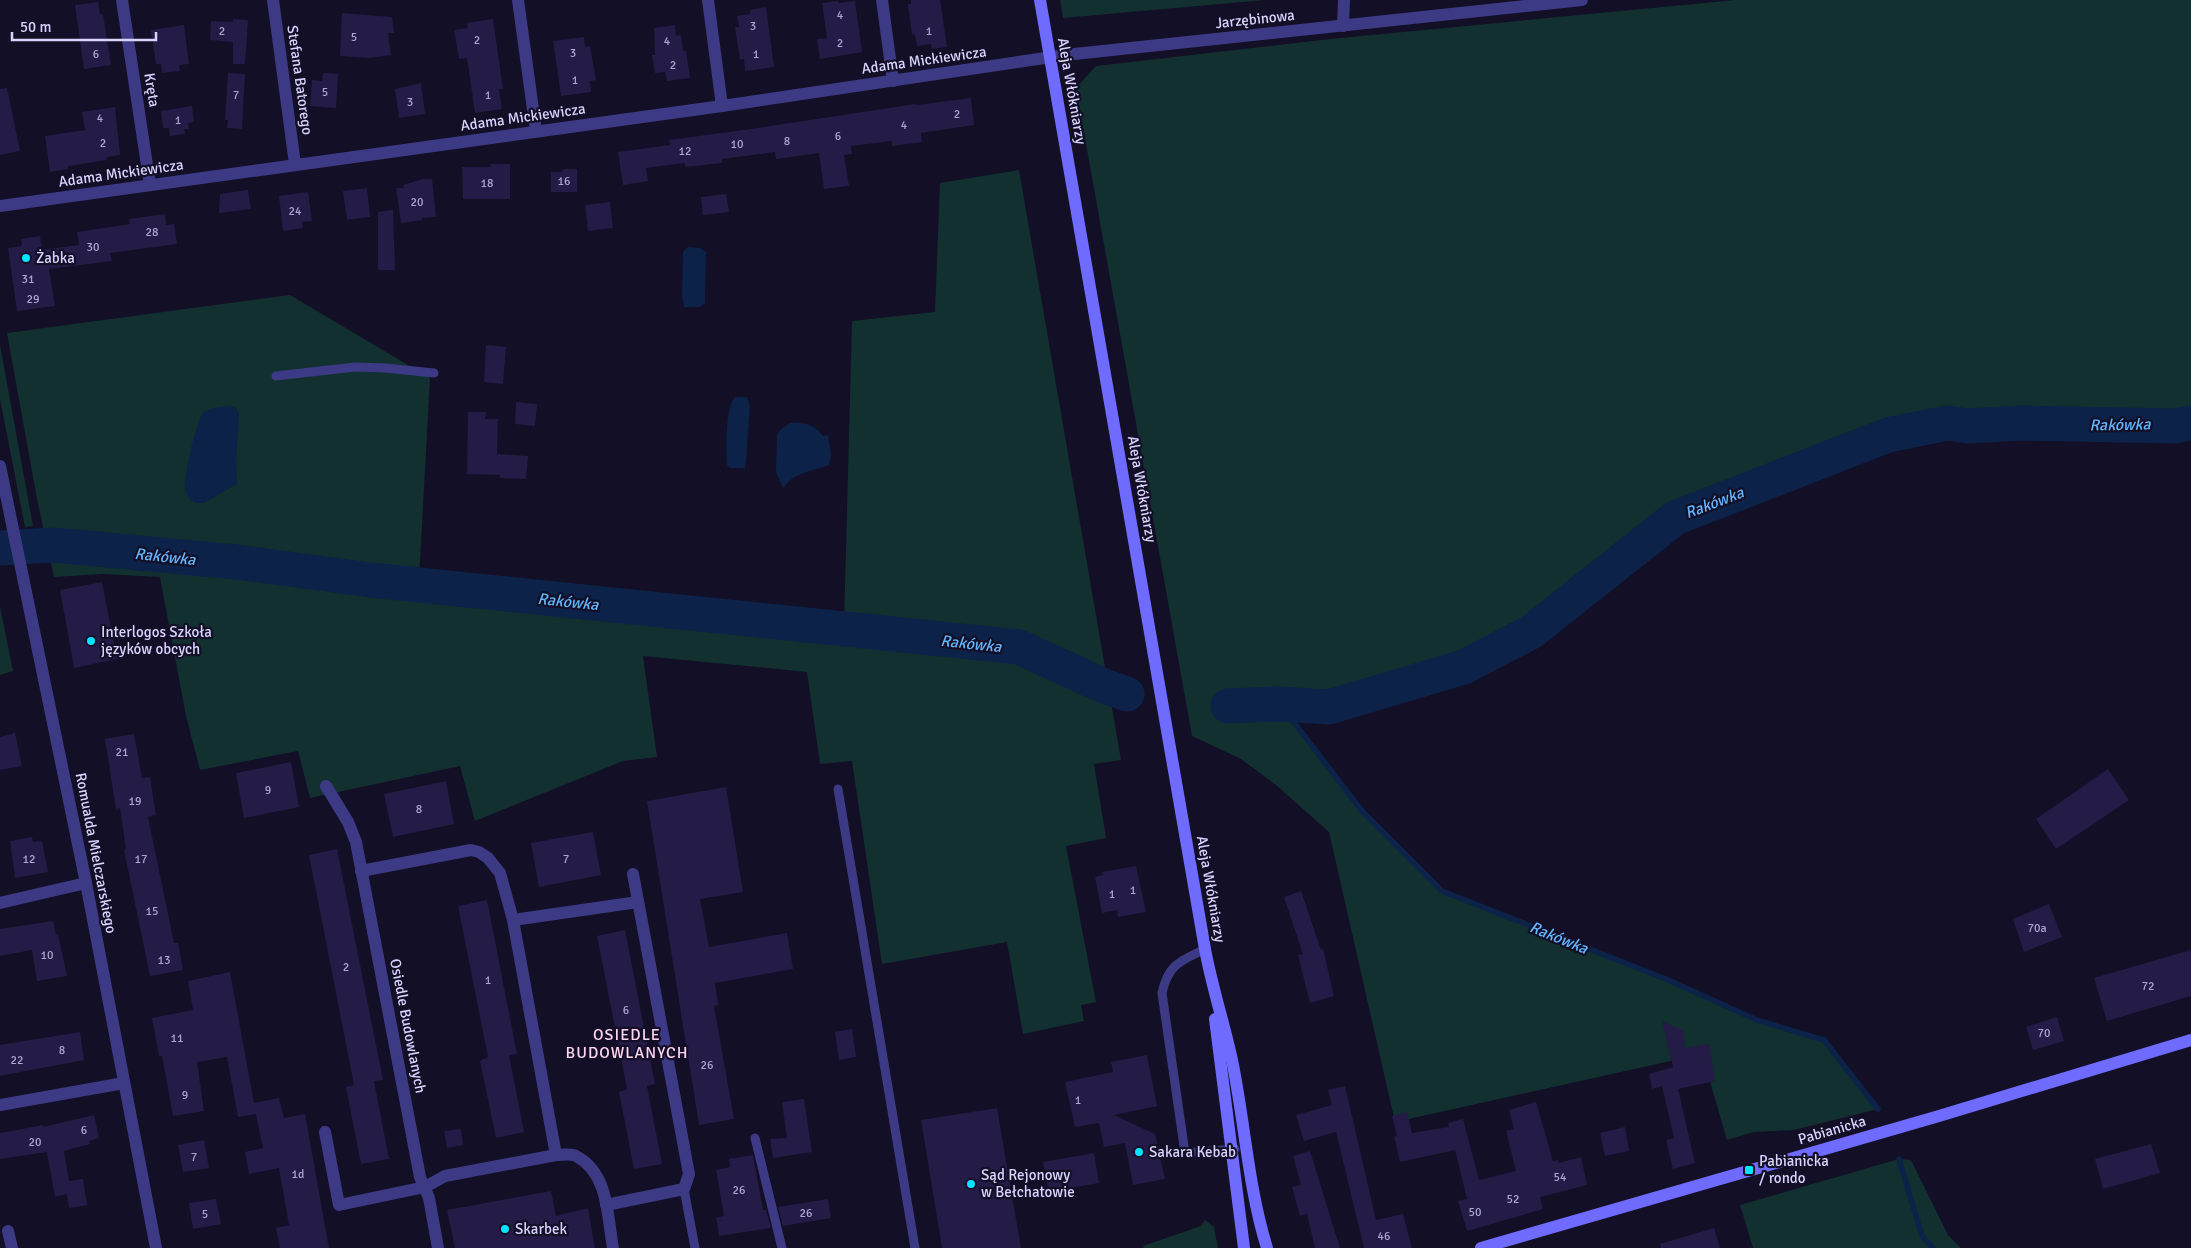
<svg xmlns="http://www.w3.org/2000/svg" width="2191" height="1248" font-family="Signika,sans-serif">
  <rect width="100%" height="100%" fill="#130f26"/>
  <g fill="#12302f">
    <polygon points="1060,0 1265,0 1063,18"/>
    <polygon points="1736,0 2191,0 2191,423 2175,426 2020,423 1968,426 1947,423 1888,435 1675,518 1531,632 1464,667 1329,707 1281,704 1362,811 1442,891 1666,979 1756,1020 1824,1040 1878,1109 1794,1130 1754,1132 1727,1140 1702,1054 1395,1122 1329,832 1276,785 1241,759 1192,736 1076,88 1096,66 1330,39"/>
    <polygon points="1019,170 1121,760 1094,764 1106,838 1066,846 1096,1002 1081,1005 1084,1021 1023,1034 1007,942 882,964 852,761 820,764 807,672 643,656 657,757 623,761 475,821 460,766 310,798 298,751 200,770 186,716 160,577 102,574 54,577 37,499 7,333 290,295 430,378 419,580 844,625 852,321 935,312 940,183"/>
    <polygon points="0,345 33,526 25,527 0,399"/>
    <polygon points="0,607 13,671 0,675"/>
    <polygon points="1899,1159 1911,1160 1948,1235 1961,1248 1753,1248 1740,1205"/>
    <polygon points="1205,1220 1214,1227 1218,1248 1144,1248 1143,1246 1201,1226"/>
  </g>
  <g fill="#0c2248">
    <polygon points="689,247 700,248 706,252 705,303 700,307 684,307 682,296 683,253 685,249"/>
    <path d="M735,397H747L750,406L746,461L745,468H730L727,465C726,449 725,408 735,397Z"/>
    <path d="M231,406L236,408L239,414L236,460L237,484L204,503H196L189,499C188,496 186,492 185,488C184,476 196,420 204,412C210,407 224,407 231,406Z"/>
    <path d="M790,423C804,422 815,425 823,436L828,435L831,455L829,465C811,472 794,472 783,488L776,472L777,435L780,430Z"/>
  </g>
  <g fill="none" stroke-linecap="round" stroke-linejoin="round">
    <g stroke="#0c2248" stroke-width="5.5">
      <polyline points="1280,704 1362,811 1442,891 1666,979 1757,1020 1824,1040 1878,1109"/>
      <polyline points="1899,1159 1922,1236 1933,1248"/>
    </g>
    <g stroke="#0c2248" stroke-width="35">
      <polyline points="0,548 54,545 236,562 371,580 1019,647 1104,686 1127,694"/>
      <polyline points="1228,706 1280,704 1329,707 1464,667 1531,632 1675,518 1888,435 1947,423 1968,426 2020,423 2175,426 2191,423"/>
    </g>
  </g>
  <g fill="#241b47">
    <polygon points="911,0 940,0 947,47 932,49 931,44 917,46 915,34 912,35 908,4 911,4"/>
    <polygon points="838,1 839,3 855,1 862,52 820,59 817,39 827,38 822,3"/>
    <polygon points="98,2 100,14 103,14 111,65 84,69 75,5"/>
    <polygon points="766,7 774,67 745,71 744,59 740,60 735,27 739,27 737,16 750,14 750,10"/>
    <polygon points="342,13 392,17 394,33 388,33 391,55 369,58 340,56"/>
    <polygon points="233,19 248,20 245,64 233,64 233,42 210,40 211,21 233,22"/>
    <polygon points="493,19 503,89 499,89 502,109 475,113 467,58 459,59 454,30 468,28 467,23"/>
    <polygon points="184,25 189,64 179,65 180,71 162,73 161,64 156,64 151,30"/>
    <polygon points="675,25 676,36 681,35 683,51 686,50 690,78 667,81 665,72 655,73 652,55 655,55 654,28"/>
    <polygon points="584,37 585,47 590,46 596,80 590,81 591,92 561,96 553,41"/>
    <polygon points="228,73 245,74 242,129 227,128 228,120 225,120"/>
    <polygon points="323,73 338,74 336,108 310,106 312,80 322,81"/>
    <polygon points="421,83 425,114 399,118 395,89"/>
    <polygon points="7,88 20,151 0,155 0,89"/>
    <polygon points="971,98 974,125 921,133 922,142 892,146 892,141 851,146 852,154 844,155 849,186 824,189 819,153 776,159 775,152 722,159 722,163 685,167 685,163 646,168 648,181 623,185 618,152 670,145 669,140 751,129 916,104 917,105"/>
    <polygon points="192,106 194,122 188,123 189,129 184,129 185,134 170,136 169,128 163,128 161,111"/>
    <polygon points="115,107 120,155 106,157 107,160 68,166 68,169 50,172 45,136 85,130 82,112"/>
    <polygon points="490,164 510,164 510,199 463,199 462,167 491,167"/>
    <polygon points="563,169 577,169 577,192 551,192 551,172 562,172"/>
    <polygon points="423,179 432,179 436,217 422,218 422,220 401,223 396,188 404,188 403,185"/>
    <polygon points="367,188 370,217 347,220 343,191"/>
    <polygon points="248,190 251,209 219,213 220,194"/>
    <polygon points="308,192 312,221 302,222 303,228 283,231 279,196"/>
    <polygon points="726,194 729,212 703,215 701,197"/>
    <polygon points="610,202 613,228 588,231 585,205"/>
    <polygon points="393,210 395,270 378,270 378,212"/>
    <polygon points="165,214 166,225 174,224 177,244 110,253 112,261 49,269 55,306 17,311 8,248 22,246 21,239 40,236 42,250 79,245 77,232 130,224 129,219"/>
    <polygon points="486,345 506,347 503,384 484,382"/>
    <polygon points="516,402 537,404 535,426 515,424"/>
    <polygon points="468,412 486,412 485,419 498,419 497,454 528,456 526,479 500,478 500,475 467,474"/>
    <polygon points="102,582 117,659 74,668 60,590"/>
    <polygon points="15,733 22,766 0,770 0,737"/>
    <polygon points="134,734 142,778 150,777 156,815 148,817 174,943 178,943 183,970 150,976 124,850 126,849 120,808 116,809 105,739"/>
    <polygon points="291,762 299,807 244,818 236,773"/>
    <polygon points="2108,769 2129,800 2056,849 2036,819"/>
    <polygon points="446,781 454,824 393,837 384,794"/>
    <polygon points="726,787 743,892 700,899 709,947 787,933 793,969 715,983 718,1005 714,1006 734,1119 699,1125 647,801"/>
    <polygon points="593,832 601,875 539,887 531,843"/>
    <polygon points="32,837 33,842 42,841 48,872 15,878 10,841"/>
    <polygon points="337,849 383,1080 374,1081 389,1159 361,1164 346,1087 354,1085 309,855"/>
    <polygon points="1136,866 1146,912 1118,917 1117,910 1102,913 1095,877 1103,875 1102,872"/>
    <polygon points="1301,891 1321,950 1323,949 1334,996 1310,1003 1298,955 1303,954 1284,897"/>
    <polygon points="487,900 517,1054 509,1055 524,1132 496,1138 480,1061 488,1057 458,906"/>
    <polygon points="2049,904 2062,937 2024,952 2013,919"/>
    <polygon points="53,921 56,935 58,934 67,976 37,981 32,950 0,956 0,929"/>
    <polygon points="625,930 655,1084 647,1086 662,1164 634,1169 619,1092 627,1089 597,936"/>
    <polygon points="2191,950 2191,996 2107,1021 2094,978"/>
    <polygon points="230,972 254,1103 279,1098 284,1118 305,1114 329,1248 280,1248 276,1228 289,1225 279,1168 249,1174 245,1152 263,1148 255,1110 256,1114 238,1117 227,1057 197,1062 204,1111 173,1116 162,1056 159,1056 152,1018 193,1010 188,981"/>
    <polygon points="2057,1017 2064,1041 2033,1050 2026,1027"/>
    <polygon points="1662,1021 1683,1031 1685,1048 1709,1044 1715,1081 1678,1089 1695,1163 1673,1169 1666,1140 1674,1138 1662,1086 1652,1089 1649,1074 1673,1067"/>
    <polygon points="852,1029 856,1057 839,1060 835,1032"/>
    <polygon points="80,1032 84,1060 0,1076 0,1045"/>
    <polygon points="1147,1055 1157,1106 1114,1115 1155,1134 1165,1179 1133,1185 1125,1143 1104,1147 1099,1123 1075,1127 1065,1082 1113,1072 1111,1062"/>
    <polygon points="1345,1086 1376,1220 1403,1214 1412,1248 1364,1248 1336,1132 1304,1141 1296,1115 1332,1105 1328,1090"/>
    <polygon points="804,1099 812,1152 773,1158 770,1139 787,1138 782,1102"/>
    <polygon points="1536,1102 1553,1161 1558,1160 1559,1163 1581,1157 1587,1185 1540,1197 1543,1209 1467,1231 1458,1201 1467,1199 1455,1150 1400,1162 1394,1137 1397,1136 1392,1116 1407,1112 1412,1133 1449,1127 1448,1123 1463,1119 1479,1180 1516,1171 1506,1131 1514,1129 1509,1110"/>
    <polygon points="997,1108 1021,1248 942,1248 921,1120"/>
    <polygon points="94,1115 99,1138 89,1141 90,1144 64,1151 69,1181 83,1179 87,1205 69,1208 67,1194 55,1197 47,1152 0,1159 0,1133 43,1125 43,1127"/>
    <polygon points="1625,1127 1629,1151 1605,1156 1600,1133"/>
    <polygon points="461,1129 463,1145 447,1148 444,1131"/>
    <polygon points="204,1140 209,1168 183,1172 178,1145"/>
    <polygon points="2151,1144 2160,1173 2103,1189 2095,1159"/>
    <polygon points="1310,1151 1340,1248 1315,1248 1307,1214 1300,1216 1292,1187 1301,1185 1293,1156"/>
    <polygon points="1094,1153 1099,1183 1049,1192 1043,1162"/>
    <polygon points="753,1155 763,1210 766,1210 771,1228 719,1236 716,1218 724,1216 716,1170 730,1167 729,1159"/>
    <polygon points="551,1191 556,1216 588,1208 595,1248 455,1248 447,1210"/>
    <polygon points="216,1199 221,1224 193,1229 189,1203"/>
    <polygon points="828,1199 831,1218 783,1226 778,1207"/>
    <polygon points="1714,1228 1720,1248 1661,1248 1660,1244"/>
  </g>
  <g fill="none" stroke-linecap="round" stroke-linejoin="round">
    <g stroke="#3d3a85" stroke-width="9">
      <polyline points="276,376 355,367 385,368 434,373"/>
      <polyline points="838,789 915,1248"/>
      <path d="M1205,949C1181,961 1168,964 1162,993L1185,1153L1235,1149"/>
      <polyline points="755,1138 782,1248"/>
      <polyline points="684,1189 695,1248"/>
    </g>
    <g stroke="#3d3a85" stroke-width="12">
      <polyline points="122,0 150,185"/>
      <polyline points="273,0 295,164"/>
      <polyline points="518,0 536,131"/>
      <polyline points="708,0 722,106"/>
      <polyline points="882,0 893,81"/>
      <polyline points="1343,26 1344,0"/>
      <polyline points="0,206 722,106 1065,55 1582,0"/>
      <polyline points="326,786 348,822 356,842 420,1177 429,1198 438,1248"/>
      <polyline points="361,871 471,850 479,852 488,858 500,873 513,920 638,902"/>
      <polyline points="0,903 86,883"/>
      <polyline points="513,920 556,1155"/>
      <polyline points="0,1105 124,1083"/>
      <path d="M325,1132L339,1205L425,1187L445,1176L556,1155C562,1155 571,1153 576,1156C609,1173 607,1216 613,1248"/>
      <polyline points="606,1205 684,1189 689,1174 633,874"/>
      <polyline points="8,1231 12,1248"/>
    </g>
    <polyline stroke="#3d3a85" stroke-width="12" points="0,466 86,883 156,1248"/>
    <g stroke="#6f6bff" stroke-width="12">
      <path d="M1040,0L1205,949C1212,987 1224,1023 1232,1060C1245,1123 1248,1187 1267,1248"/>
      <polyline points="1215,1019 1244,1248"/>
      <polyline points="1481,1248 1939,1116 2191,1040"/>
    </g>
  </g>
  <g fill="#00e5ff" stroke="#130f26" stroke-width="2">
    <circle cx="26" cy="258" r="5"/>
    <circle cx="91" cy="641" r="5"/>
    <circle cx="1139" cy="1152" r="5"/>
    <rect x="1744" y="1165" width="10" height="10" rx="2.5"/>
    <circle cx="971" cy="1184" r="5"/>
    <circle cx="505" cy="1229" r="5"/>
  </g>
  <g text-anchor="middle" stroke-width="4.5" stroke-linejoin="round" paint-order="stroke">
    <g font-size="12" fill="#aca6d1">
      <text x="840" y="19">4</text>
      <text x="753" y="30">3</text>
      <text x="222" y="35">2</text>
      <text x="929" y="35">1</text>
      <text x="354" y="41">5</text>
      <text x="477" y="44">2</text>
      <text x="667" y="45">4</text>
      <text x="840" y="47">2</text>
      <text x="573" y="57">3</text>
      <text x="96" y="58">6</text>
      <text x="756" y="58">1</text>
      <text x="673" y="69">2</text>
      <text x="575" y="84">1</text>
      <text x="325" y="96">5</text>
      <text x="236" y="99">7</text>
      <text x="488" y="99">1</text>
      <text x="410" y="106">3</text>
      <text x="957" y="118">2</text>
      <text x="100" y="122">4</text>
      <text x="178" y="124">1</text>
      <text x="904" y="129">4</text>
      <text x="838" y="140">6</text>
      <text x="787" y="145">8</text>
      <text x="103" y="147">2</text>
      <text x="737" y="148">10</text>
      <text x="685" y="155">12</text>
      <text x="564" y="185">16</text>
      <text x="487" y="187">18</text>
      <text x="417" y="206">20</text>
      <text x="295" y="215">24</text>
      <text x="152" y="236">28</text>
      <text x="93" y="251">30</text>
      <text x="28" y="283">31</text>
      <text x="33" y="303">29</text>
      <text x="122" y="756">21</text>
      <text x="268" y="794">9</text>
      <text x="135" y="805">19</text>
      <text x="419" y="813">8</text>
      <text x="29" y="863">12</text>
      <text x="141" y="863">17</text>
      <text x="566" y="863">7</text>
      <text x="1133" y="894">1</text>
      <text x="1112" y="898">1</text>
      <text x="152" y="915">15</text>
      <text x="2037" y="932">70a</text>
      <text x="47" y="959">10</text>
      <text x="164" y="964">13</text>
      <text x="346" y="971">2</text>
      <text x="488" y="984">1</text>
      <text x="2148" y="990">72</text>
      <text x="626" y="1014">6</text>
      <text x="2044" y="1037">70</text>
      <text x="177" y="1042">11</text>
      <text x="62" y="1054">8</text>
      <text x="17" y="1064">22</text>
      <text x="707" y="1069">26</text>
      <text x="185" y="1099">9</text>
      <text x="1078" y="1104">1</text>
      <text x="84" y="1134">6</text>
      <text x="35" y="1146">20</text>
      <text x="194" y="1161">7</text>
      <text x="298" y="1178">1d</text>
      <text x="1560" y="1181">54</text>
      <text x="739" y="1194">26</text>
      <text x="1513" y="1203">52</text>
      <text x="1475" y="1216">50</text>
      <text x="806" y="1217">26</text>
      <text x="205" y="1218">5</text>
      <text x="1384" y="1240">46</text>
    </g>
    <g font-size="15" fill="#d9d4ff" stroke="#130f26">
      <text transform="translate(1255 19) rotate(-6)" y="5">Jarzębinowa</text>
      <text transform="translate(924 60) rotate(-8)" y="5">Adama Mickiewicza</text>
      <text transform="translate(300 80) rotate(82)" y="5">Stefana Batorego</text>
      <text transform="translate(152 90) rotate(81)" y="5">Kręta</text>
      <text transform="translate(1072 91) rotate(80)" y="5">Aleja Włókniarzy</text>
      <text transform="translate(523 117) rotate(-8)" y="5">Adama Mickiewicza</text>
      <text transform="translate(121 173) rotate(-8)" y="5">Adama Mickiewicza</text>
      <text transform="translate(1142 489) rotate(80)" y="5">Aleja Włókniarzy</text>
      <text transform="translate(96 853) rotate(79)" y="5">Romualda Mielczarskiego</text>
      <text transform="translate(1211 889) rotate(80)" y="5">Aleja Włókniarzy</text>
      <text transform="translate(408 1026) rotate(79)" y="5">Osiedle Budowlanych</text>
      <text transform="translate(1832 1130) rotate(-16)" y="5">Pabianicka</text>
    </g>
    <g font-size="15" fill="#d9d4ff" stroke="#130f26" text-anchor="start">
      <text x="36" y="263">Żabka</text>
      <text x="101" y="637">Interlogos Szkoła<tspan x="101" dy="17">języków obcych</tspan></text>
      <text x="1149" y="1157">Sakara Kebab</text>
      <text x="1759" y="1166">Pabianicka<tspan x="1759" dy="17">/ rondo</tspan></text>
      <text x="981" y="1180">Sąd Rejonowy<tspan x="981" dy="17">w Bełchatowie</tspan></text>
      <text x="515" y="1234">Skarbek</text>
    </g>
    <g font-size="16" font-style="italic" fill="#62b6ff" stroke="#130f26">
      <text transform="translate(2120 424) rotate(-1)" y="6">Rakówka</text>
      <text transform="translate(1714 502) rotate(-21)" y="6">Rakówka</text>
      <text transform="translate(165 556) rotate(6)" y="6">Rakówka</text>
      <text transform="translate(568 601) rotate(6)" y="6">Rakówka</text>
      <text transform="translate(971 643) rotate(6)" y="6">Rakówka</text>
      <text transform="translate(1559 937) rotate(22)" y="6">Rakówka</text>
    </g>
    <g font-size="16" letter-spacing="1" fill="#ffd6f0" stroke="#130f26">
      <text x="627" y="1040">OSIEDLE<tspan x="627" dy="18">BUDOWLANYCH</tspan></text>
    </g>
  </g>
  <path d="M12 32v8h144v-8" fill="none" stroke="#d9d4ff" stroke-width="2.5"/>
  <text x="20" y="32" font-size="15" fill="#d9d4ff" stroke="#130f26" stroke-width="4" paint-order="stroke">50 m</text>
</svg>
